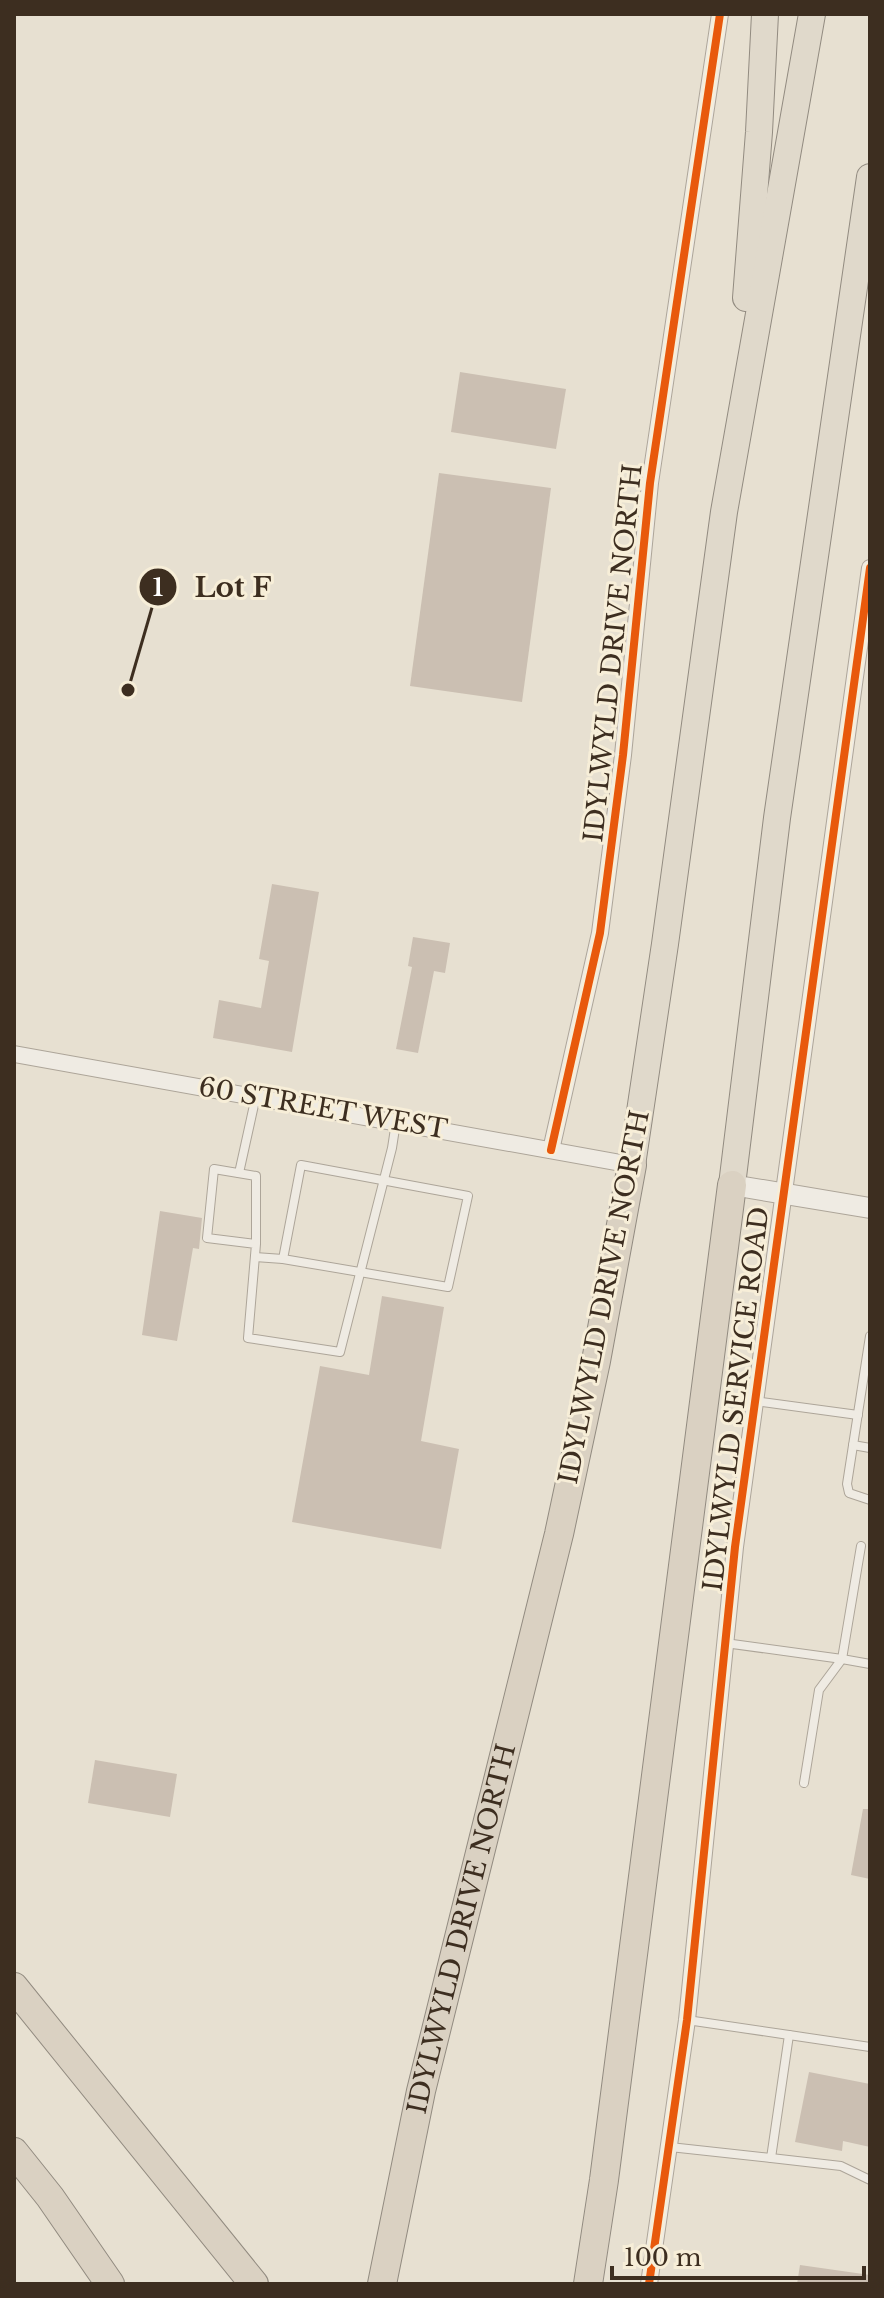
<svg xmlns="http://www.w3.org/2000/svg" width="884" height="2298" font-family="'Libre Baskerville',serif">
  <rect width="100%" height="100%" fill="#e7e0d1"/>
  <g fill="#cbbfb2">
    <polygon points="460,372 566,389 556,449 451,432"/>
    <polygon points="439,473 551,488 522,702 410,686"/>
    <polygon points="272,884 319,892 292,1052 213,1038 219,1000 261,1008 269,961 259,959"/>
    <polygon points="413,937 450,943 445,973 434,971 418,1053 396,1049 412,967 408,966"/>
    <polygon points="160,1211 202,1218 199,1249 193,1248 177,1341 142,1335"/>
    <polygon points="382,1296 444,1307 421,1441 459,1449 441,1549 292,1522 320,1366 369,1375"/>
    <polygon points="95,1760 177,1774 170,1817 88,1803"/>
    <polygon points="863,1809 870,1809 870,1879 851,1875"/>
    <polygon points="809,2072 870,2084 870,2147 843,2141 842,2151 795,2142"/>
    <polygon points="800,2265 870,2275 870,2284 797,2284"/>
  </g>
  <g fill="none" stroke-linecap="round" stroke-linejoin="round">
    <defs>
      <g id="service">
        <polygon points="301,1165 468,1196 448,1287 283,1259"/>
        <polyline points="239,1173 256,1096"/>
        <polyline points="256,1244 207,1238 214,1169 256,1176 256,1244 248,1338 340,1352 392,1148 396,1122"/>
        <polyline points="255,1257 283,1259"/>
        <polyline points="870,1336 847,1484 849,1493 870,1500"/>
        <polyline points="755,1401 858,1415"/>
        <polyline points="853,1445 870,1448"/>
        <polyline points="725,1643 842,1659 861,1546"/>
        <polyline points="804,1783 819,1690 842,1659 870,1664"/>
        <polyline points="789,2035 870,2047"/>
        <polyline points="670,2147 771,2158 789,2035 687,2020"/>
        <polyline points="771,2158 841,2166 870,2180"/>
      </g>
      <g id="minor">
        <polyline points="14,1054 632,1165"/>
        <polyline points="551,1150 600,933 623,755 650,483 720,14"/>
        <polyline points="649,2284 687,2020 735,1547 870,568"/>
      </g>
      <polyline id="tertiary" points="732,1185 870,1208"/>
      <g id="trunk">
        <polyline points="746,298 759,132 765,14"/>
        <polyline points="632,1165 665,944 724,512 812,14"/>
        <polyline points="732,1185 777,818 870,177"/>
      </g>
      <g id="motorway">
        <polyline points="14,1987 254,2284"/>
        <polyline points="14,2152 50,2197 110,2284"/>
        <path id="s1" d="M382,2284L421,2091L559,1534L596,1361L632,1165"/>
        <polyline points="588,2284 604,2180 732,1185"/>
      </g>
    </defs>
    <use href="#service" stroke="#ada599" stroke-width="10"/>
    <use href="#minor" stroke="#ada599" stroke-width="18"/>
    <use href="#tertiary" stroke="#ada599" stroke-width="22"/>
    <use href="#trunk" stroke="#928b80" stroke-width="28"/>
    <use href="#motorway" stroke="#928b80" stroke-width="30"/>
    <use href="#service" stroke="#efebe3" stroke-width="8"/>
    <use href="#minor" stroke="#efebe3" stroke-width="16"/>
    <use href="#tertiary" stroke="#efebe3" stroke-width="20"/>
    <use href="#trunk" stroke="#e0d9cb" stroke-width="26"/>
    <use href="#motorway" stroke="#dad1c2" stroke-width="28"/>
    <defs>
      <g id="cycleway">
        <polyline points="551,1150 600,933 623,755 650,483 720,14"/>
        <polyline points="649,2284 687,2020 735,1547 870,568"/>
      </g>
    </defs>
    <use href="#cycleway" stroke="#f7eed8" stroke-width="13"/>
    <use href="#cycleway" stroke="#e8590c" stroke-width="8"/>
  </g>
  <g text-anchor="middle" stroke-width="6" stroke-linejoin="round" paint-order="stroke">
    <g font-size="26" fill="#3d2e20" stroke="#f7eed8">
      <text transform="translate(613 653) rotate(-84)" y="9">IDYLWYLD DRIVE NORTH</text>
      <text transform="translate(323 1108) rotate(10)" y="9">60 STREET WEST</text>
      <text transform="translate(604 1297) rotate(-79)" y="9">IDYLWYLD DRIVE NORTH</text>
      <text transform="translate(736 1399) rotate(-83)" y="9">IDYLWYLD SERVICE ROAD</text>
      <text dy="9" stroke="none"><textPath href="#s1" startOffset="364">IDYLWYLD DRIVE NORTH</textPath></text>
    </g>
  </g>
  <path fill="none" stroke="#3d2e20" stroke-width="3" d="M128 690L158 587"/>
  <g fill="#3d2e20" stroke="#f7eed8" stroke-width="3">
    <circle cx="128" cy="690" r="8"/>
    <circle cx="158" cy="587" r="20"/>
  </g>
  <g font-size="24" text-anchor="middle" font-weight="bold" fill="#fff">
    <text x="158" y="596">1</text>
  </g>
  <g font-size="28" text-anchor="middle" font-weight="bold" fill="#3d2e20" stroke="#f7eed8" stroke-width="6" stroke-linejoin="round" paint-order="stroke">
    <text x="233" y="597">Lot F</text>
  </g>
  <rect width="884" height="2298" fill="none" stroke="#3d2e20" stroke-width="32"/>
  <path d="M612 2266v12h252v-12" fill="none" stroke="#3d2e20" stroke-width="4"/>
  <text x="624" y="2266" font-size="24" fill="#3d2e20" stroke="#f7eed8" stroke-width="6" paint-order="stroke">100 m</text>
</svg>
